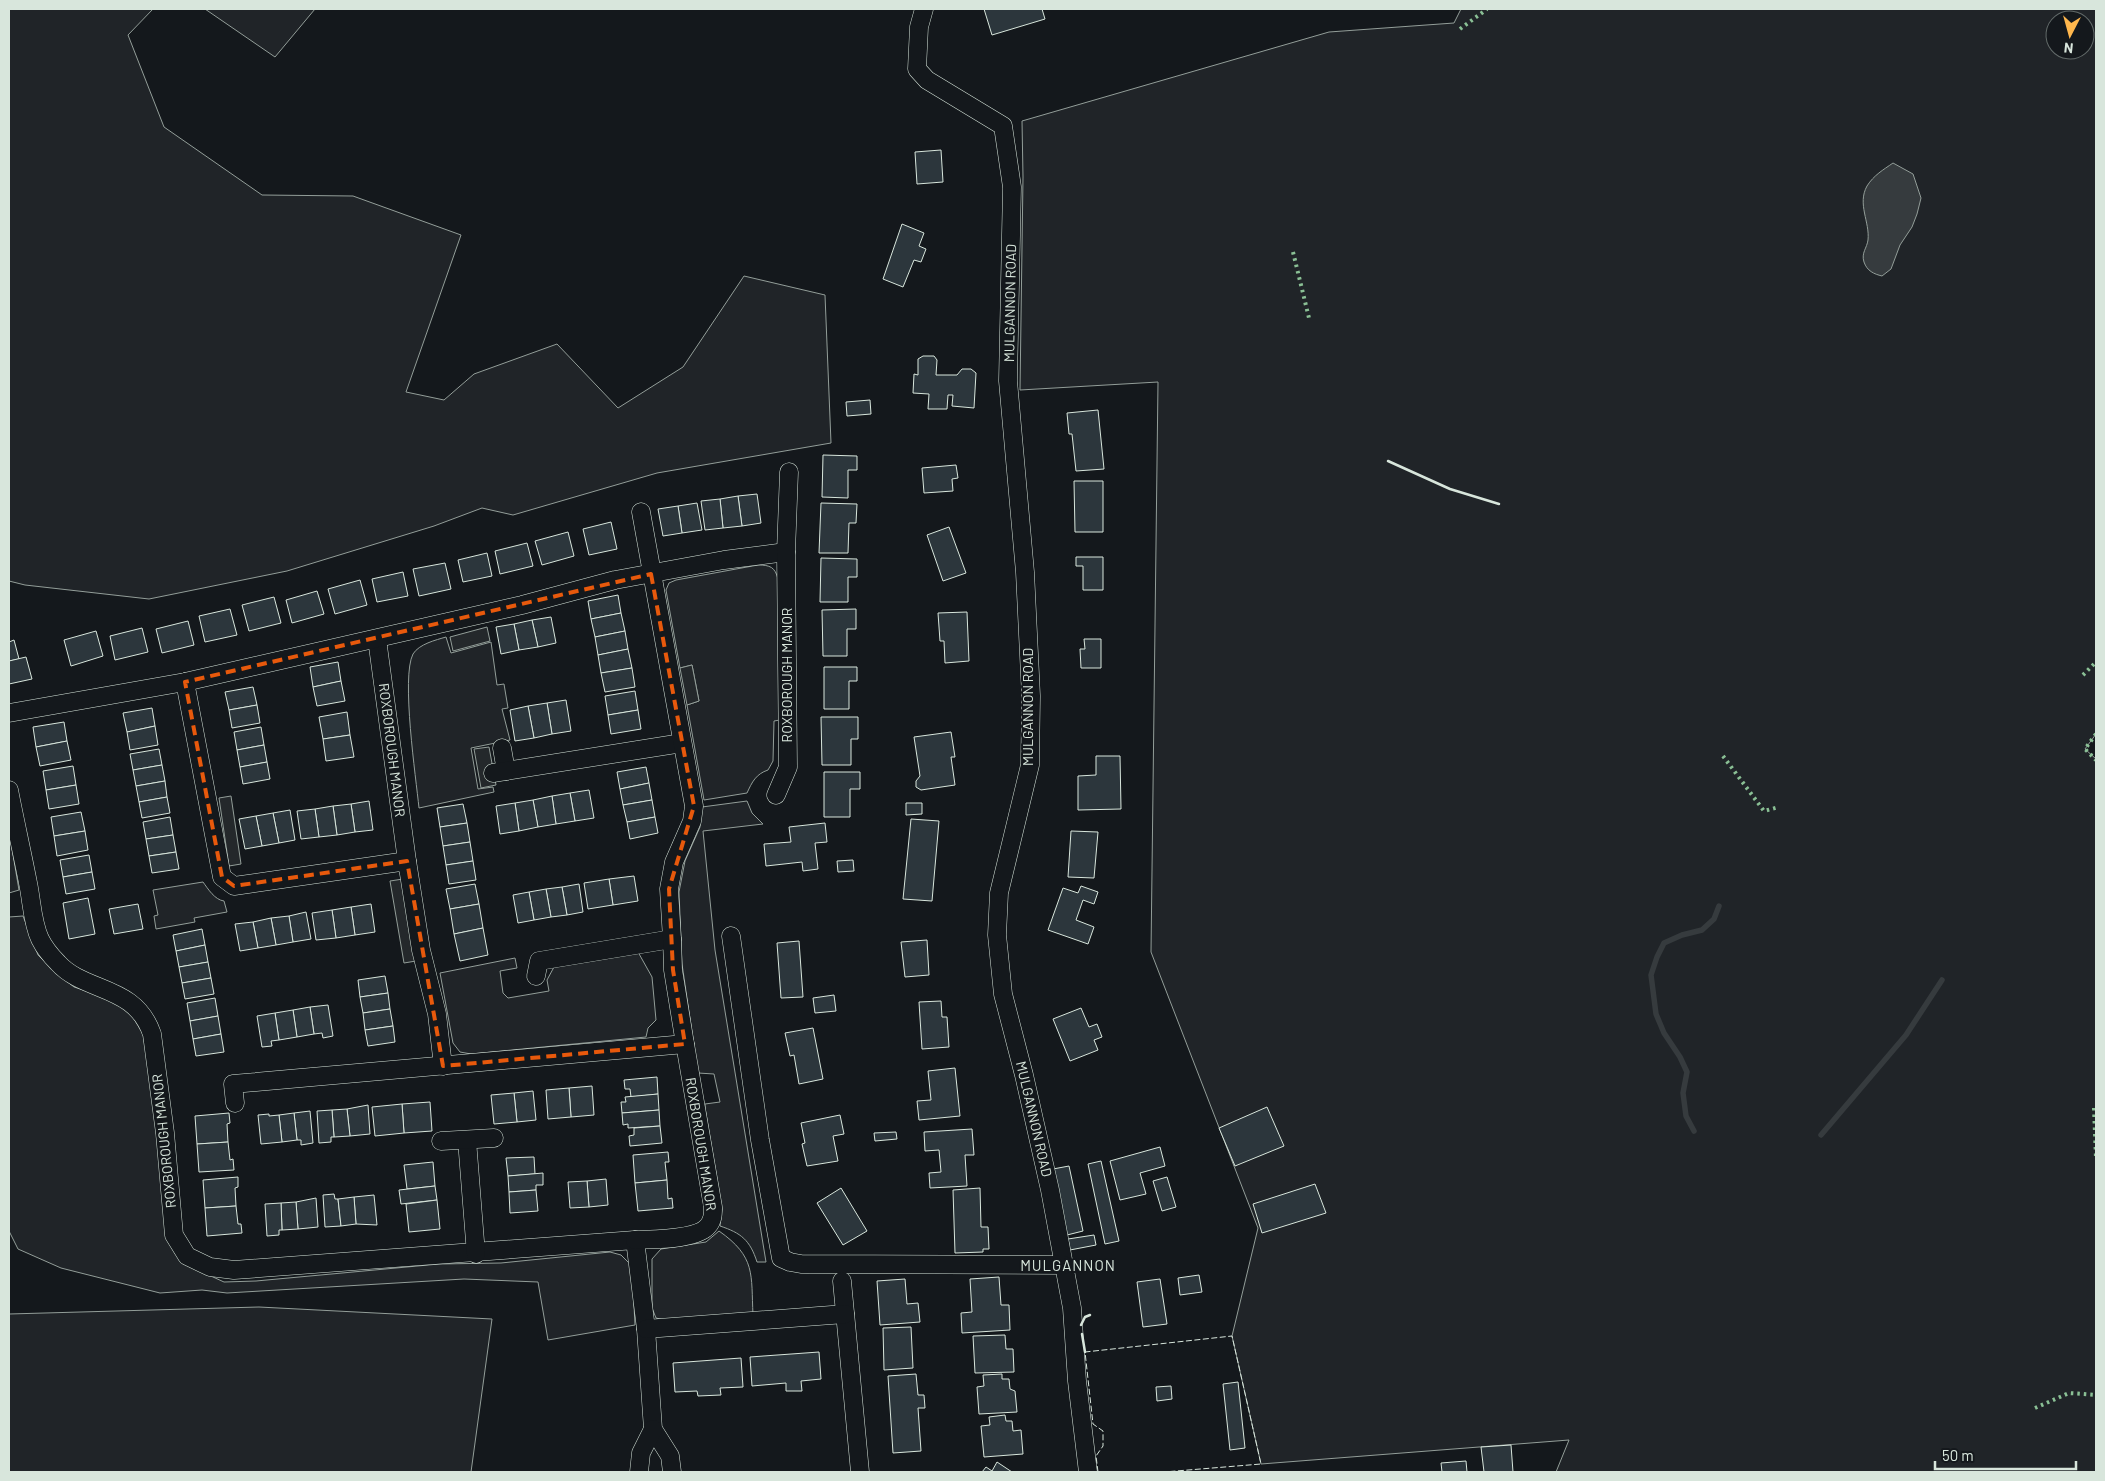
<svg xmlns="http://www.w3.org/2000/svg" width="2105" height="1481" font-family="Barlow,sans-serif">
  <rect width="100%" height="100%" fill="#14181c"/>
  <g fill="#202428" stroke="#939e99" fill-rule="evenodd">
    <polygon points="9,9 153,9 128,35 164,127 262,195 353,196 461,235 406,392 444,400 474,374 557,344 618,408 683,367 744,276 825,295 831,443 657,473 513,515 482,508 434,526 287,571 149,599 25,585 9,581"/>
    <polygon points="205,9 315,9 275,57"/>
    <path d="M1461,9H2096V734L2085,749L2096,759V1472H1556L1569,1440L1261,1464L1232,1336L1258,1228L1151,952L1158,382L1020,390L1023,177L1022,121L1329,32L1454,23ZM2055,20H2085V50H2055Z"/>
    <path d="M758,565C770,565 775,567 778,579L780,720L774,721L773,761L768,770C756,774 752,782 747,793L704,800L687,705L699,701L692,665L680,668L666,590L669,583L676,580Z"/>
    <path d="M446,637L451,653L491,642L497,685L504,684L508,708L502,709L510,740L471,748L478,789L493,787L494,792L419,808C416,778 401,677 413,654C419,644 436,640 446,637Z"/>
    <path d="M747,801L752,813L763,824L703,831L715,950L766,1262H757C750,1240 741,1233 720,1226L722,1209L705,1108V1104L720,1102L714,1074L698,1073L682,964L679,892L685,861L700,827L702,807Z"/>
    <polygon points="9,831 19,890 9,893"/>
    <path d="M203,882C208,889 215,900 224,901L227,912L194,918L195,922L156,929L154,916L158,915L153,890Z"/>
    <polygon points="23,916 38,955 54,971 74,987 109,998 131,1014 143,1034 151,1081 167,1234 202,1272 224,1282 256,1281 439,1264 501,1263 610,1252 621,1255 632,1266 635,1325 548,1340 538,1282 464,1279 227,1293 202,1290 160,1293 61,1268 18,1249 9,1231 9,917"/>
    <polygon points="638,952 652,977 656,1020 648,1028 646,1037 471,1054 460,1052 453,1043 440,973 515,958 517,968 500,971 503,993 508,998 549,991 547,980 554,967"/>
    <path d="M719,1231C756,1257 751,1274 753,1315L664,1320L656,1318L652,1308V1259L661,1249L706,1242Z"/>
    <polygon points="259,1307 492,1319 471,1472 9,1472 9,1314"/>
  </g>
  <g fill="#24282b" stroke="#939e99">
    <polygon points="487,627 490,641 453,651 450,637"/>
    <polygon points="692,665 699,701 687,705 680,668"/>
    <polygon points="489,747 496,785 481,788 474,749"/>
    <polygon points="231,796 241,864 229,866 219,798"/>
    <polygon points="403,879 416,961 404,963 390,881"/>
  </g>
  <path fill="#363b3e" stroke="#939e99" d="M1893,163L1913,174L1921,198L1917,214L1912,227L1900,245L1891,269L1882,276C1874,274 1867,271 1864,262C1861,253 1867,248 1868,240C1870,222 1857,204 1867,186C1874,175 1883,170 1893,163Z"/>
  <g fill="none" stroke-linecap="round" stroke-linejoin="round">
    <g stroke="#363b3e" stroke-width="5.5">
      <polyline points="1694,1131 1686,1116 1683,1093 1687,1072 1680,1057 1664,1033 1656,1014 1651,975 1657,957 1664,943 1682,935 1702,930 1714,919 1719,906"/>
      <polyline points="1821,1135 1906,1035 1942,980"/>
    </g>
  </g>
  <g fill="#2c363c" stroke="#d8e6dc">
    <polygon points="984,9 1042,9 1045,19 992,35"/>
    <polygon points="941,150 943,182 917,184 915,152"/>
    <polygon points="902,224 924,233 919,246 926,249 921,262 914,260 903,287 883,279"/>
    <polygon points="923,356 934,356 937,360 936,375 957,375 962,369 971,369 976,373 974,408 952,406 953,395 948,395 947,409 928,409 929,394 913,393 914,374 918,375 918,359"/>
    <polygon points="870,400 871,414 847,416 846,402"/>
    <polygon points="1098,410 1104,469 1076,471 1072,434 1069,434 1067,413"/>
    <polygon points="823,455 857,456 857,470 848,470 848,498 822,497"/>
    <polygon points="956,465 958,478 952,479 953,491 924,493 922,468"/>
    <polygon points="1074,481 1103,481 1103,532 1075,532"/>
    <polygon points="757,494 761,523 742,526 738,496"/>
    <polygon points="738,496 742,526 723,528 720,499"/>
    <polygon points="720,499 723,528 705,530 701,501"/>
    <polygon points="697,503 702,530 682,533 678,506"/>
    <polygon points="821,503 857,504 856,523 849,523 848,553 819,553"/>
    <polygon points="678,506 682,533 663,536 658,509"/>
    <polygon points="611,522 617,549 589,555 583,529"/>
    <polygon points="949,527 966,573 943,581 927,535"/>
    <polygon points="568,532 574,556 542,565 535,541"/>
    <polygon points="527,543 533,566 500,574 495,551"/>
    <polygon points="487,553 492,576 463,582 458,560"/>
    <polygon points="1076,557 1103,557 1103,590 1083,590 1083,566 1076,566"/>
    <polygon points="821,558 857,559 857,577 848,577 848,602 820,602"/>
    <polygon points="445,563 451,589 419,596 413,569"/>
    <polygon points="403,572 408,596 377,602 372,579"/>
    <polygon points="360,580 367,605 335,614 328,589"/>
    <polygon points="317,591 324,614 292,623 286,600"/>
    <polygon points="618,595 621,613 591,619 588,601"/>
    <polygon points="274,597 281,623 249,631 242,605"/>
    <polygon points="230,609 237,635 205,642 199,616"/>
    <polygon points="856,609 856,629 847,629 847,656 823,656 822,610"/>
    <polygon points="967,612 969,661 945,663 944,641 940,641 938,613"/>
    <polygon points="621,613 625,631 595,637 591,619"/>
    <polygon points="551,617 556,643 538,647 532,620"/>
    <polygon points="532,620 538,647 519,650 514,624"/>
    <polygon points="188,621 194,645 162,653 156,629"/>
    <polygon points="514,624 519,650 501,654 496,627"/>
    <polygon points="142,628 148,652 115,660 110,636"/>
    <polygon points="96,631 103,656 71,666 64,640"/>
    <polygon points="625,631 628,649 598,655 595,637"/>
    <polygon points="1084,639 1101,639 1101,668 1081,668 1080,649 1085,649"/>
    <polygon points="14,640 19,659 9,661 9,642"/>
    <polygon points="628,649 632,668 601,673 598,655"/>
    <polygon points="26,657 32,679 9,684 9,661"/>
    <polygon points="338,662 341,681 313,687 310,667"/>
    <polygon points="824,667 857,667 857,681 849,681 849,709 824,709"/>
    <polygon points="632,668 635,687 605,692 601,673"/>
    <polygon points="341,681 345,701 317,706 313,687"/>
    <polygon points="253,687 257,705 229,710 225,692"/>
    <polygon points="635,691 638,710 608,715 605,696"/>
    <polygon points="566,700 571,731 552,734 547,703"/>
    <polygon points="547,703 552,734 534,738 528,706"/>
    <polygon points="257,705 260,723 232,728 229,710"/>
    <polygon points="528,706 534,738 515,741 510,710"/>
    <polygon points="152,708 155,726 127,732 123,713"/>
    <polygon points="638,710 641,729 611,734 608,715"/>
    <polygon points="347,712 350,735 323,739 319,717"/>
    <polygon points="821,717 858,717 858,739 851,739 851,765 822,765"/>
    <polygon points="64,722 67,741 36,747 33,727"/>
    <polygon points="155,726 158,745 130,750 127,732"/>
    <polygon points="261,727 264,745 237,750 234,732"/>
    <polygon points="951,732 955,757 951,757 955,785 921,790 916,787 916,781 920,776 914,737"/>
    <polygon points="350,735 354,757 326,761 323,739"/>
    <polygon points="67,741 71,760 40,766 36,747"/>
    <polygon points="264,745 267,762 240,767 237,750"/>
    <polygon points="159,749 162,765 133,770 130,754"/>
    <polygon points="1096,756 1120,756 1121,809 1078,810 1078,776 1096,775"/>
    <polygon points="267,762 270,779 243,784 240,767"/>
    <polygon points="162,765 165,781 136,786 133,770"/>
    <polygon points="73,766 76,785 46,790 43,771"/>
    <polygon points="646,767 649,783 620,789 617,772"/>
    <polygon points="824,772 860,772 860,789 850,789 850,817 824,817"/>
    <polygon points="165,781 167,797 139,802 136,786"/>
    <polygon points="649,783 652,800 623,805 620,789"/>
    <polygon points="76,785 79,804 49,809 46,790"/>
    <polygon points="589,790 594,818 575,821 570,793"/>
    <polygon points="570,793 575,821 556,824 552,796"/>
    <polygon points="552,796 556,824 538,827 533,800"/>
    <polygon points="167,797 170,813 142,818 139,802"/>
    <polygon points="533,800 538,827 519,831 515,803"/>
    <polygon points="652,800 655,817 627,822 623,805"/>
    <polygon points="369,801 373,830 355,832 351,804"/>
    <polygon points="515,803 519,831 500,834 496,806"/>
    <polygon points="906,803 922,803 922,814 906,815"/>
    <polygon points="351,804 355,832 337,835 333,806"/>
    <polygon points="463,804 467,823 440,827 437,808"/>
    <polygon points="333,806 337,835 319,837 315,809"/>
    <polygon points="315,809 319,837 301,839 297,811"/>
    <polygon points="290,810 295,840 279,843 273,813"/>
    <polygon points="81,812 85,831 54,836 51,817"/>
    <polygon points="273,813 279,843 262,846 256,816"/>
    <polygon points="256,816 262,846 245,849 239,819"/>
    <polygon points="170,817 173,835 146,839 143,822"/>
    <polygon points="655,817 658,833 630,839 627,822"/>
    <polygon points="911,819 939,821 932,901 903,899"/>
    <polygon points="467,823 470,842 443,846 440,827"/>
    <polygon points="825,823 827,842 815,843 818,869 803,871 802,862 766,866 764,844 791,842 789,827"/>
    <polygon points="85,831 88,850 57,856 54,836"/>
    <polygon points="1071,831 1098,832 1094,878 1068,877"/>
    <polygon points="173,835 176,852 149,856 146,839"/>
    <polygon points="470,842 473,861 446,865 443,846"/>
    <polygon points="176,852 179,869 152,873 149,856"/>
    <polygon points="89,855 92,872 63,877 60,860"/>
    <polygon points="853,860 854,871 838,872 837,861"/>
    <polygon points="473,861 476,880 449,884 446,865"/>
    <polygon points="92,872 95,889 66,894 63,877"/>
    <polygon points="634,876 638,901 613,905 609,879"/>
    <polygon points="609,879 613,905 588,909 584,883"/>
    <polygon points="475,884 479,904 450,909 446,889"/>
    <polygon points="579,884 583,912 567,915 562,887"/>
    <polygon points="1081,886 1098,892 1094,904 1083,900 1076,920 1094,927 1088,944 1048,930 1063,888 1078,893"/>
    <polygon points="562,887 567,915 551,917 546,889"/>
    <polygon points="546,889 551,917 534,920 529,892"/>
    <polygon points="529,892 534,920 518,923 513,895"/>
    <polygon points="88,898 95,934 69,939 63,903"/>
    <polygon points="138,904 143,929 114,934 109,909"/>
    <polygon points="371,904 375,932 355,935 351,907"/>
    <polygon points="479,904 483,928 454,934 450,909"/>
    <polygon points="351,907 355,935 336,938 332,910"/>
    <polygon points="332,910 336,938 316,940 312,913"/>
    <polygon points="306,912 311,939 293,942 289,916"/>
    <polygon points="289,916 293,942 276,945 271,918"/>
    <polygon points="271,918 276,945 258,948 253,922"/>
    <polygon points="253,922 258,948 240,951 235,924"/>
    <polygon points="483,928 488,955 460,961 454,934"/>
    <polygon points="202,929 205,945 176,951 173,935"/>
    <polygon points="927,940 929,975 905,977 901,942"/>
    <polygon points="799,941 803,997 781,998 777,943"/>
    <polygon points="205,945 208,962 179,967 176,951"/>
    <polygon points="208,962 211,978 182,983 179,967"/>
    <polygon points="385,976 388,993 360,997 358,980"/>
    <polygon points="211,978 214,994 185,999 182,983"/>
    <polygon points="388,993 390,1009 363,1013 360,997"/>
    <polygon points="834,995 836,1011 815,1013 813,998"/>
    <polygon points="215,998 218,1016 190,1021 187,1003"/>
    <polygon points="941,1001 942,1017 947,1017 949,1047 922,1049 919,1002"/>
    <polygon points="328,1005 333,1036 323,1038 322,1033 314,1034 310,1007"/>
    <polygon points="310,1007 314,1034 297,1037 293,1010"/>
    <polygon points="1081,1008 1089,1027 1097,1024 1102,1037 1094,1040 1098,1050 1070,1061 1053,1019"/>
    <polygon points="390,1009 393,1026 365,1030 363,1013"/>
    <polygon points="293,1010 297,1037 279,1040 275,1013"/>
    <polygon points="275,1013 279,1040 271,1041 272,1046 262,1047 257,1016"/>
    <polygon points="218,1016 221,1034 193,1039 190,1021"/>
    <polygon points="393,1026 395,1042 368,1046 365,1030"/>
    <polygon points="813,1028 823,1079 799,1084 794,1055 790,1056 785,1033"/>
    <polygon points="221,1034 224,1052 196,1056 193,1039"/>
    <polygon points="955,1068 960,1116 919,1120 917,1101 931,1100 928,1071"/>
    <polygon points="657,1077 658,1094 631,1097 630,1089 625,1089 624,1080"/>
    <polygon points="592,1086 594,1115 571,1117 569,1088"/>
    <polygon points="569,1088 571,1117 548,1119 546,1090"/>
    <polygon points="533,1091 536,1120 517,1122 514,1093"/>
    <polygon points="514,1093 517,1122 494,1124 491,1095"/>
    <polygon points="658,1094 659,1110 622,1113 621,1102 626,1102 625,1097"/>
    <polygon points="430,1102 432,1131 404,1133 402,1104"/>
    <polygon points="402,1104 404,1133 375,1136 372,1107"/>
    <polygon points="368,1105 370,1134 350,1136 347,1109"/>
    <polygon points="1267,1107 1284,1146 1235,1166 1219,1128"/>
    <polygon points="347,1109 350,1136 334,1137 332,1110"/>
    <polygon points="332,1110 334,1137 331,1137 331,1142 319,1143 317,1111"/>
    <polygon points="659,1110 660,1126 628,1128 628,1124 623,1125 622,1113"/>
    <polygon points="310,1111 313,1143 301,1145 301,1140 297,1140 294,1113"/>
    <polygon points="229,1113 230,1123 227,1124 228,1142 197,1144 195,1116"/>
    <polygon points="294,1113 297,1140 282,1142 279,1115"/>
    <polygon points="269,1114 269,1116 279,1115 282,1142 261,1144 258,1115"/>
    <polygon points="840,1115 844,1134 833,1136 838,1161 807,1166 802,1144 805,1143 801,1123"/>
    <polygon points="660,1126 662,1143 630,1146 629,1136 634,1135 634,1128"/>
    <polygon points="972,1129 974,1155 965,1155 967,1186 930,1188 929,1173 941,1172 939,1150 925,1151 924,1132"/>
    <polygon points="896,1132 897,1139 875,1141 874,1133"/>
    <polygon points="228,1142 230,1160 233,1159 234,1170 199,1172 197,1144"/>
    <polygon points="1160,1147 1165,1166 1140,1173 1146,1194 1120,1200 1110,1161"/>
    <polygon points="668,1152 669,1162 665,1162 667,1180 635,1183 633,1155"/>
    <polygon points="534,1157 535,1174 508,1176 506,1158"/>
    <polygon points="1101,1161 1119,1241 1105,1244 1088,1164"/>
    <polygon points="433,1162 435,1186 407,1189 404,1165"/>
    <polygon points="1069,1166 1083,1231 1067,1235 1053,1169"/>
    <polygon points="543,1173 543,1185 536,1185 536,1190 509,1192 508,1176"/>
    <polygon points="238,1177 238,1187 235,1188 236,1206 205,1208 203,1180"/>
    <polygon points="1167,1177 1176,1207 1162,1211 1153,1181"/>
    <polygon points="606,1179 608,1205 589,1207 587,1181"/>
    <polygon points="667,1180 668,1199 672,1198 673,1208 638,1211 635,1183"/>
    <polygon points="587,1181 589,1207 570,1208 568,1182"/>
    <polygon points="1315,1184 1326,1213 1262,1233 1253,1204"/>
    <polygon points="435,1186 437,1200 401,1204 399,1190"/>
    <polygon points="841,1188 867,1231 843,1245 817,1203"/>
    <polygon points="980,1188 981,1227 988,1227 989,1249 983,1249 983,1252 955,1253 953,1190"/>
    <polygon points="536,1190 538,1211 510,1213 509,1192"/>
    <polygon points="334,1194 335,1199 338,1199 341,1226 325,1227 323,1195"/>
    <polygon points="374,1195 377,1225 356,1224 354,1197"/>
    <polygon points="354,1197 356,1224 341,1226 338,1199"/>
    <polygon points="316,1198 318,1227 298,1229 296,1202"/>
    <polygon points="437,1200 440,1229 409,1232 406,1204"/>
    <polygon points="296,1202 298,1229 282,1230 281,1203"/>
    <polygon points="281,1203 282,1230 279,1230 279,1235 267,1236 265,1204"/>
    <polygon points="236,1206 238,1224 241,1224 242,1233 207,1236 205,1208"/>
    <polygon points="1094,1235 1096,1245 1070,1250 1068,1239"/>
    <polygon points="1199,1275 1202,1292 1180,1295 1178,1278"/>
    <polygon points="999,1277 1001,1305 1009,1305 1010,1330 962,1333 961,1313 972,1312 970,1279"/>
    <polygon points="905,1279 907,1304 918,1303 920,1322 880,1325 877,1281"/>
    <polygon points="1160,1279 1167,1324 1143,1327 1137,1282"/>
    <polygon points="911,1327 913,1368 884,1370 883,1328"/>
    <polygon points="1005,1335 1006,1349 1013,1349 1014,1372 975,1373 973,1336"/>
    <polygon points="819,1352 821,1379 801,1381 802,1391 786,1391 786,1383 752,1386 750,1357"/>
    <polygon points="741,1358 743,1387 720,1388 721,1395 698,1396 697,1391 675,1392 673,1363"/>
    <polygon points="916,1374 918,1395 924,1395 925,1408 918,1408 921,1451 893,1453 888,1376"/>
    <polygon points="1002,1374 1002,1379 1009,1379 1010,1389 1015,1391 1017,1412 979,1414 977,1387 984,1386 983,1375"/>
    <polygon points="1238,1382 1245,1448 1230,1450 1223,1384"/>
    <polygon points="1171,1386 1172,1399 1157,1401 1156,1387"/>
    <polygon points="1005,1415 1006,1421 1012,1421 1013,1431 1021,1430 1023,1454 984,1457 981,1426 990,1425 989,1417"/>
    <polygon points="1511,1445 1513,1472 1484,1472 1481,1447"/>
    <polygon points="1466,1461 1467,1472 1442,1472 1441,1463"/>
    <polygon points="997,1462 1012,1472 982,1472 986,1467 992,1471"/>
  </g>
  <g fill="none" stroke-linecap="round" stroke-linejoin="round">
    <defs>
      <g id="minor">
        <polyline points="924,9 919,27 917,69 927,80 1003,126 1012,187 1008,381 1025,572 1031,696 1030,765 999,893 997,935 1003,994 1024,1075 1050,1190 1072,1308 1077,1381 1088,1472"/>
        <polyline points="377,639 407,861"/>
        <polyline points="185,682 222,877 234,886 407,861 421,950 437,1014 443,1066"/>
        <polyline points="9,713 185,682 522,605 615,580 724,560 786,552"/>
        <polyline points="502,748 506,771"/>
        <polyline points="493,773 682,743"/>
        <path d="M9,790C15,821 22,852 28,883C32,902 32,922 40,939C44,947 52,957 58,963C85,993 135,984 152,1034L165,1133L174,1235L187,1256L210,1267L234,1270L635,1240L646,1329L653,1429L670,1456L672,1472"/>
        <polyline points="776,795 788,767 786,552 789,472"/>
        <polyline points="731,936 760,1140 781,1258 790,1262 801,1264 1064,1265"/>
        <polyline points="536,976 539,961 672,939"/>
        <polyline points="235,1103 233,1084 685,1044"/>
        <polyline points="467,1140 476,1254"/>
        <polyline points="441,1141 494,1138"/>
        <path d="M635,1240C652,1239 697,1240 708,1226C713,1220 713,1214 713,1207L685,1044L673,970L672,939L669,889L674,862L692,821L694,806L641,512"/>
        <polyline points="842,1281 860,1472"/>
        <polyline points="646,1329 845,1314"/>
        <polyline points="639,1472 641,1453 653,1429"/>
      </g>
    </defs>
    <use href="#minor" stroke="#d8e6dc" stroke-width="19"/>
    <use href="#minor" stroke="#14181c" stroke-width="18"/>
    <g stroke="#8ac095" stroke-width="4" stroke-dasharray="2.5 4" stroke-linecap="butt">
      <polyline points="1460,29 1487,9"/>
      <polyline points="1293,252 1309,318"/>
      <polyline points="2083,675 2096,662"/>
      <polyline points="2096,734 2085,749 2096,760"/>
      <polyline points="1723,756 1764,811 1779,807"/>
      <polyline points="2094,1108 2096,1158"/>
      <polyline points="2035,1408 2069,1393 2096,1395"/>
    </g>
    <polyline stroke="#d8e6dc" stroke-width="1" stroke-dasharray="6 2.5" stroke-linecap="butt" points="1098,1472 1096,1456 1103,1446 1103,1431 1093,1424 1085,1352 1232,1336 1261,1464 1164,1472"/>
    <g stroke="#d8e6dc" stroke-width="2.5">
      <polyline points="1388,461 1450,489 1499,504"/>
      <polyline points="1081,1325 1085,1317 1090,1315"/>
      <polyline points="1082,1334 1085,1352"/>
    </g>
  </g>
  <path fill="none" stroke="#e8590c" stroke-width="4" stroke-dasharray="10 6" stroke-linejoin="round" d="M651,574L694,806L669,889L673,970L685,1044L443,1066L407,861L234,886L222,877L185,682Z"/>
  <g text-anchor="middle" stroke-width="4" stroke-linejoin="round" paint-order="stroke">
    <g font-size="14" fill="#d8e6dc" stroke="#14181c">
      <text transform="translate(1010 303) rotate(-89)" y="5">MULGANNON ROAD</text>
      <text transform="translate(787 675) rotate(-90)" y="5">ROXBOROUGH MANOR</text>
      <text transform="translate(1028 707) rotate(-90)" y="5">MULGANNON ROAD</text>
      <text transform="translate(392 750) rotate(83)" y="5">ROXBOROUGH MANOR</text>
      <text transform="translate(1034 1119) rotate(77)" y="5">MULGANNON ROAD</text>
      <text transform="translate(164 1141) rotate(-96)" y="5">ROXBOROUGH MANOR</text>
      <text transform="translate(701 1144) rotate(81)" y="5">ROXBOROUGH MANOR</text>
    </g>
    <g font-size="15" letter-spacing="1" fill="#d8e6dc" stroke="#14181c">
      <text x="1068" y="1271">MULGANNON</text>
    </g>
  </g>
  <rect width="2105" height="1481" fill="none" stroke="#d8e6dc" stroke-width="20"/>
  <g transform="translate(2070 35) rotate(186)"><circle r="24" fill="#14181c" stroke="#626a69"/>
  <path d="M0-4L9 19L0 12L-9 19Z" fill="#ffb74d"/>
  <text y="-8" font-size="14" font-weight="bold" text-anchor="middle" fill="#d8e6dc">N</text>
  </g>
  <path d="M1935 1461v8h141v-8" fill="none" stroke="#d8e6dc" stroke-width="2.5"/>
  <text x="1942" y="1461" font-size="15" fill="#d8e6dc" stroke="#14181c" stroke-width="4" paint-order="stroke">50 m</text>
</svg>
